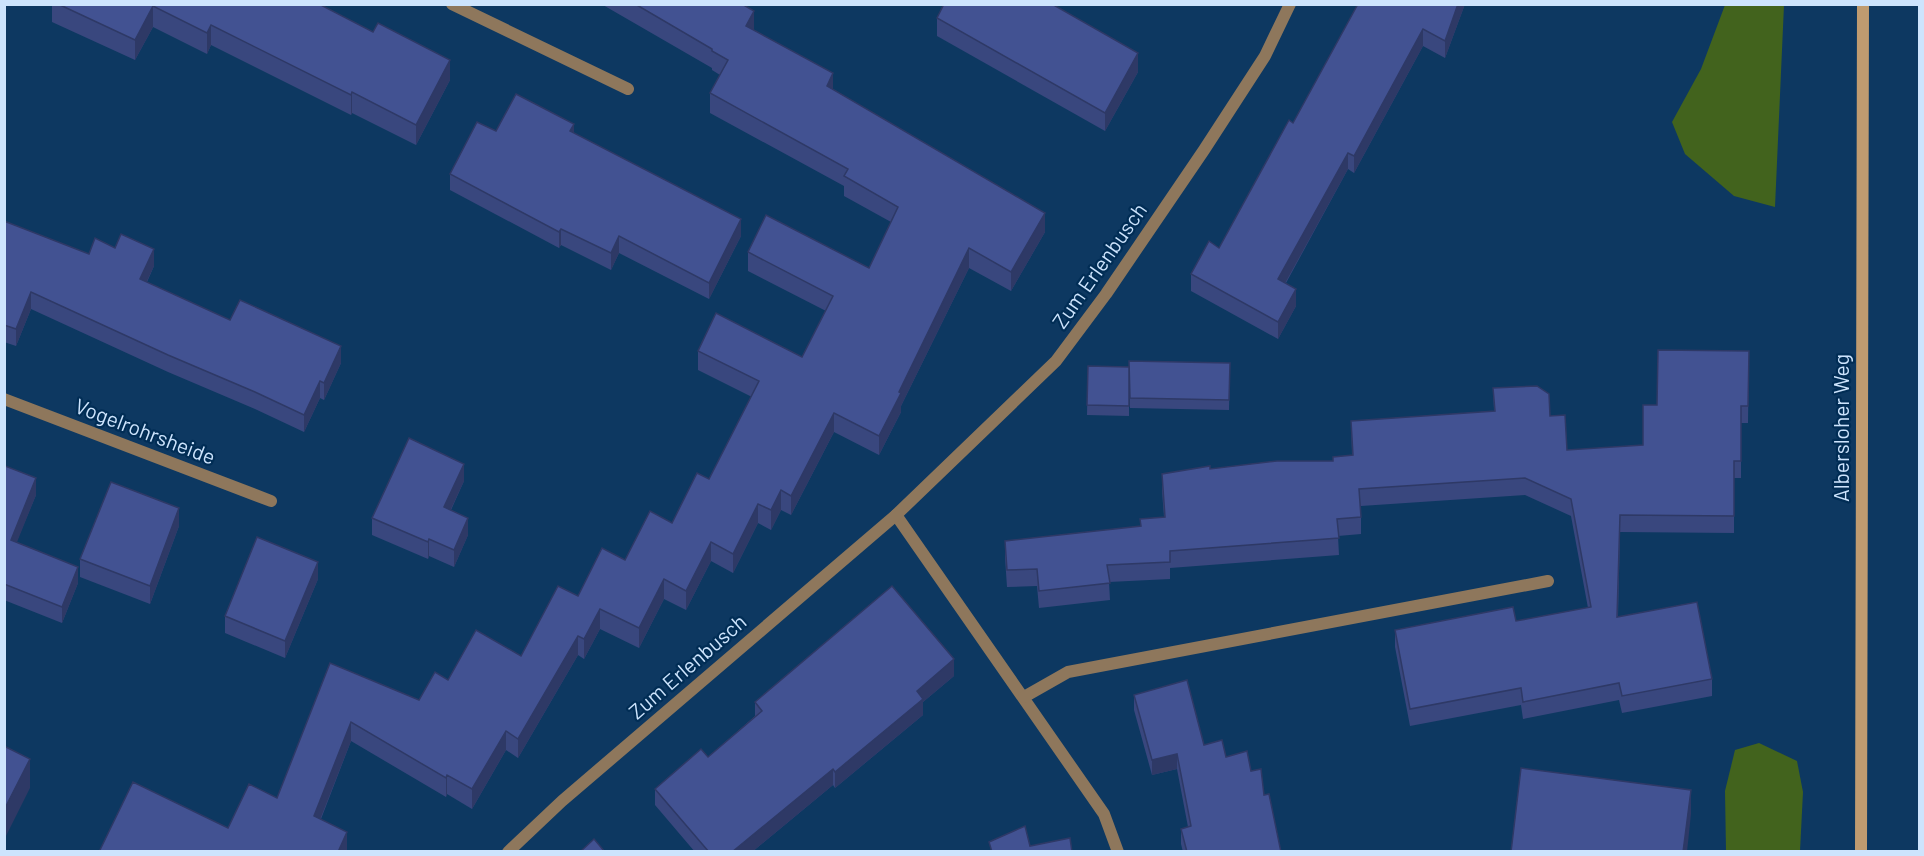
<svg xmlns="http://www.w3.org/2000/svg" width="1924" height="856" font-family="Barlow,sans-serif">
  <rect width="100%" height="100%" fill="#0d3861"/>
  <g fill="#42631d">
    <polygon points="1725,5 1784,5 1775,207 1734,196 1685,154 1672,122 1701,69"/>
    <polygon points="1759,743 1797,761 1803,792 1800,851 1726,851 1725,791 1735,750"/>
  </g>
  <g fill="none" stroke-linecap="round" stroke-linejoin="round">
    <g stroke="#8e775c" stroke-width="12">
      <polyline points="452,4 628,89"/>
      <polyline points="4,399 271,501"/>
      <polyline points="896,515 1104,814 1118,852"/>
      <polyline points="1024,697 1068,672 1548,581"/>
      <polyline points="508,852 562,801 896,515 1056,361 1106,294 1204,150 1265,56 1290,4"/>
    </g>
    <polyline stroke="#bf9b70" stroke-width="12" points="1861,852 1863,4"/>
  </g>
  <g fill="#39477e">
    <polygon points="52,4 319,4 450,80 416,145 352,113 351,115 211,45 207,54 153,27 135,60 52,22"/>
    <polygon points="603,4 742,4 754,31 833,90 1045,232 1011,291 969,268 901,406 901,412 879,455 834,432 791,515 781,510 771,530 758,523 733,573 711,561 686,610 664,599 639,648 600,629 584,659 578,655 518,758 506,750 472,809 447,794 446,797 351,741 321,819 347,851 228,828 277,798 330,663 419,700 448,680 521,656 578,596 672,523 709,479 752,397 698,370 698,351 802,357 826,311 748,271 748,252 869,268 891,222 844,196 844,186 710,113 710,93 720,75 712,70 712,68 603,5"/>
    <polygon points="1383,4 1465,4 1445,58 1423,46 1354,173 1348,169 1286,283 1296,306 1278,339 1191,291 1191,274 1219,248 1293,123"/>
    <polygon points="937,18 1138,72 1105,131 937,36"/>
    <polygon points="496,131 574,133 741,236 709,299 619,253 611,270 561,245 559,248 450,190 450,174"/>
    <polygon points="4,221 89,254 154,266 147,282 230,320 341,363 324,400 320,398 304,432 255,409 168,372 31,309 16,346 4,342"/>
    <polygon points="1749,351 1748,423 1741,423 1741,478 1734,478 1734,533 1620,532 1618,617 1712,679 1712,696 1622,713 1619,700 1523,719 1521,705 1410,726 1395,647 1395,630 1516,621 1588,608 1571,516 1525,495 1361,506 1361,534 1338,536 1339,555 1170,568 1170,579 1109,582 1110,600 1039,608 1037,586 1007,587 1005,558 1005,541 1140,526 1140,519 1164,517 1162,491 1162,474 1210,469 1333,461 1352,455 1351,421 1494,411 1493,388 1550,416 1567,450 1643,445 1657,405"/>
    <polygon points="1129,361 1230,363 1229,410 1130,408"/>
    <polygon points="1088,366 1129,367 1129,416 1087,415"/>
    <polygon points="4,464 5,466 36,495 16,543 78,583 62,623 4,600"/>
    <polygon points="464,481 451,510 468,535 454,567 429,556 428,559 372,535 372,518"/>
    <polygon points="179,526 150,604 80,577 80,559"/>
    <polygon points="318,579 285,658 225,633 225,616"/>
    <polygon points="954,676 923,702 923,715 835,788 833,785 752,852 695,852 655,805 655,789 708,757 755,716 755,702"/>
    <polygon points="1134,695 1204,745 1251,771 1264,795 1281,852 1183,852 1181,844 1181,829 1188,827 1177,769 1152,775 1134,710"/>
  </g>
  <g fill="#2e3966">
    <polygon points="1458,4 1465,4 1445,58 1445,41"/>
    <polygon points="153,6 153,27 135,60 135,40"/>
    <polygon points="754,11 754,31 746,26"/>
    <polygon points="211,25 211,45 207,54 207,33"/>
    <polygon points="1423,29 1423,46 1354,173 1354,156"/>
    <polygon points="1138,53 1138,72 1105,131 1105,113"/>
    <polygon points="450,60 450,80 416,145 416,125"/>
    <polygon points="833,73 833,93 827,86"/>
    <polygon points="352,92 352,113 351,115 351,95"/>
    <polygon points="574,124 574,141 570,131"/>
    <polygon points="1348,153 1348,169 1278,296 1278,279"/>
    <polygon points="1045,213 1045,232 1011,291 1011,272"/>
    <polygon points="741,219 741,236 709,299 709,283"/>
    <polygon points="561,229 561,245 559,248 559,232"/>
    <polygon points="619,236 619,253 611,270 611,253"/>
    <polygon points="969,248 969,268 901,406 901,412 879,455 879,436 899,392"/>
    <polygon points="154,249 154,266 140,296 140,279"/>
    <polygon points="1296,289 1296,306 1278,339 1278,322"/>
    <polygon points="31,292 31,309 16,346 16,329"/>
    <polygon points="341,346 341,363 324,400 324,383"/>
    <polygon points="320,381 320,398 304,432 304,415"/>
    <polygon points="834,413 834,432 791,515 791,496"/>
    <polygon points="464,464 464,481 444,524 444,507"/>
    <polygon points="36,478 36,495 11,557 11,540"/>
    <polygon points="781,490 781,510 771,530 771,510"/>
    <polygon points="758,504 758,523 733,573 733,554"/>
    <polygon points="179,508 179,526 150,604 150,586"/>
    <polygon points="468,518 468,535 454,567 454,550"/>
    <polygon points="429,539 429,556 428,559 428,542"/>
    <polygon points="711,542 711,561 686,610 686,591"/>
    <polygon points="318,562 318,579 285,658 285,641"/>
    <polygon points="78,567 78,583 62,623 62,607"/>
    <polygon points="664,579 664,599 639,648 639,628"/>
    <polygon points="600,609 600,629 584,659 584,639"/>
    <polygon points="578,636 578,655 518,758 518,739"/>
    <polygon points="954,659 954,676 923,702 923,715 835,788 835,772 917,691"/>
    <polygon points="351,722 351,741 314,835 314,816"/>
    <polygon points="506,731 506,750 472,809 472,789"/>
    <polygon points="1177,754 1177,769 1152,775 1152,760"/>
    <polygon points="30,759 30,788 4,840 4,810"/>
    <polygon points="833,769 833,785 752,852 732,852"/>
    <polygon points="447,775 447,794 446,797 446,778"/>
    <polygon points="1691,790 1691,814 1687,852 1683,852"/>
    <polygon points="347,832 347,851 338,852"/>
  </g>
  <g fill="#425292" stroke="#2e3966" stroke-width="1.5">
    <polygon points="58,4 319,4 373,32 378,23 450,60 416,125 352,92 351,95 211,25 207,33 153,6 135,40"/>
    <polygon points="635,4 742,4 754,11 746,26 833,73 827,86 1045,213 1011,272 969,248 899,392 901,393 879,436 834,413 791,496 781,490 771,510 758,504 733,554 711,542 686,591 664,579 639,628 600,609 584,639 578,636 518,739 506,731 472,789 447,775 446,778 351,722 314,816 347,832 338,852 99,852 133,782 228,828 249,784 277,798 330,663 419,700 435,672 448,680 476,630 521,656 558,586 578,596 602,548 625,560 650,511 672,523 697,473 709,479 759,381 698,351 716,313 802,357 833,296 748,252 766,215 869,268 898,207 844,176 848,169 710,93 728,60 712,51 712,49"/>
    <polygon points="944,4 1052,4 1138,53 1105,113 937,18"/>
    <polygon points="1358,4 1458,4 1445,41 1423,29 1354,156 1348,153 1278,279 1296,289 1278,322 1191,274 1209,241 1219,248 1289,120 1293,123"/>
    <polygon points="516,94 574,124 570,131 741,219 709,283 619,236 611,253 561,229 559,232 450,174 477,122 496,131"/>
    <polygon points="4,221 89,254 95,238 115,248 121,234 154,249 140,279 230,320 240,300 341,346 324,383 320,381 304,415 255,392 168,355 31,292 16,329 4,325"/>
    <polygon points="1658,350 1749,351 1748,406 1741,406 1741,461 1734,461 1734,516 1620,515 1617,617 1697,602 1712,679 1622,696 1619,683 1523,702 1521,688 1410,709 1395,630 1513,607 1516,621 1591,607 1571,499 1525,478 1359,489 1361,517 1337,519 1339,538 1170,551 1170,562 1107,565 1110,583 1039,591 1037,569 1007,570 1005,541 1141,526 1140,519 1165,517 1162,474 1210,466 1210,469 1277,461 1333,461 1333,457 1353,455 1351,421 1495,411 1493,388 1537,386 1549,394 1550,416 1565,415 1567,450 1643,445 1643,405 1657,405"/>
    <polygon points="1129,361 1230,363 1229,400 1130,398"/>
    <polygon points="1088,366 1129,367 1129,406 1087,405"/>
    <polygon points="409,438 464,464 444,507 468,518 454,550 429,539 428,542 372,518"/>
    <polygon points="4,464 5,466 36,478 11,540 78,567 62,607 4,584"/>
    <polygon points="111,482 179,508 150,586 80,559"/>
    <polygon points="257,537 318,562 285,641 225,616"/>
    <polygon points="892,586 954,659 917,691 923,699 835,772 833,769 732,852 709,852 655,789 701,749 708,757 762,711 755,702"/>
    <polygon points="1187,680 1204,745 1222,740 1226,757 1247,751 1251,771 1261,769 1264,795 1269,794 1281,852 1187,852 1181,829 1191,826 1177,754 1152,760 1134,695"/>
    <polygon points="4,746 30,759 4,810"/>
    <polygon points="1521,768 1691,790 1683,852 1511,852"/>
    <polygon points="1025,826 1030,846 1070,838 1072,852 992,852 989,842"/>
    <polygon points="594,839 605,852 580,852"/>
  </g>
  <g text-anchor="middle" stroke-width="4.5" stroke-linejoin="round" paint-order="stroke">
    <g font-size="21" fill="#cde4fd" stroke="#012d55">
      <text transform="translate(1100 266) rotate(-55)" y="7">Zum Erlenbusch</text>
      <text transform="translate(1842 428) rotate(-90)" y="7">Albersloher Weg</text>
      <text transform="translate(145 432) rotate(21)" y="7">Vogelrohrsheide</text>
      <text transform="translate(688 667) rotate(-41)" y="7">Zum Erlenbusch</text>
    </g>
  </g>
  <rect width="1924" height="856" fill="none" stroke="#cde4fd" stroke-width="12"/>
</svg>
